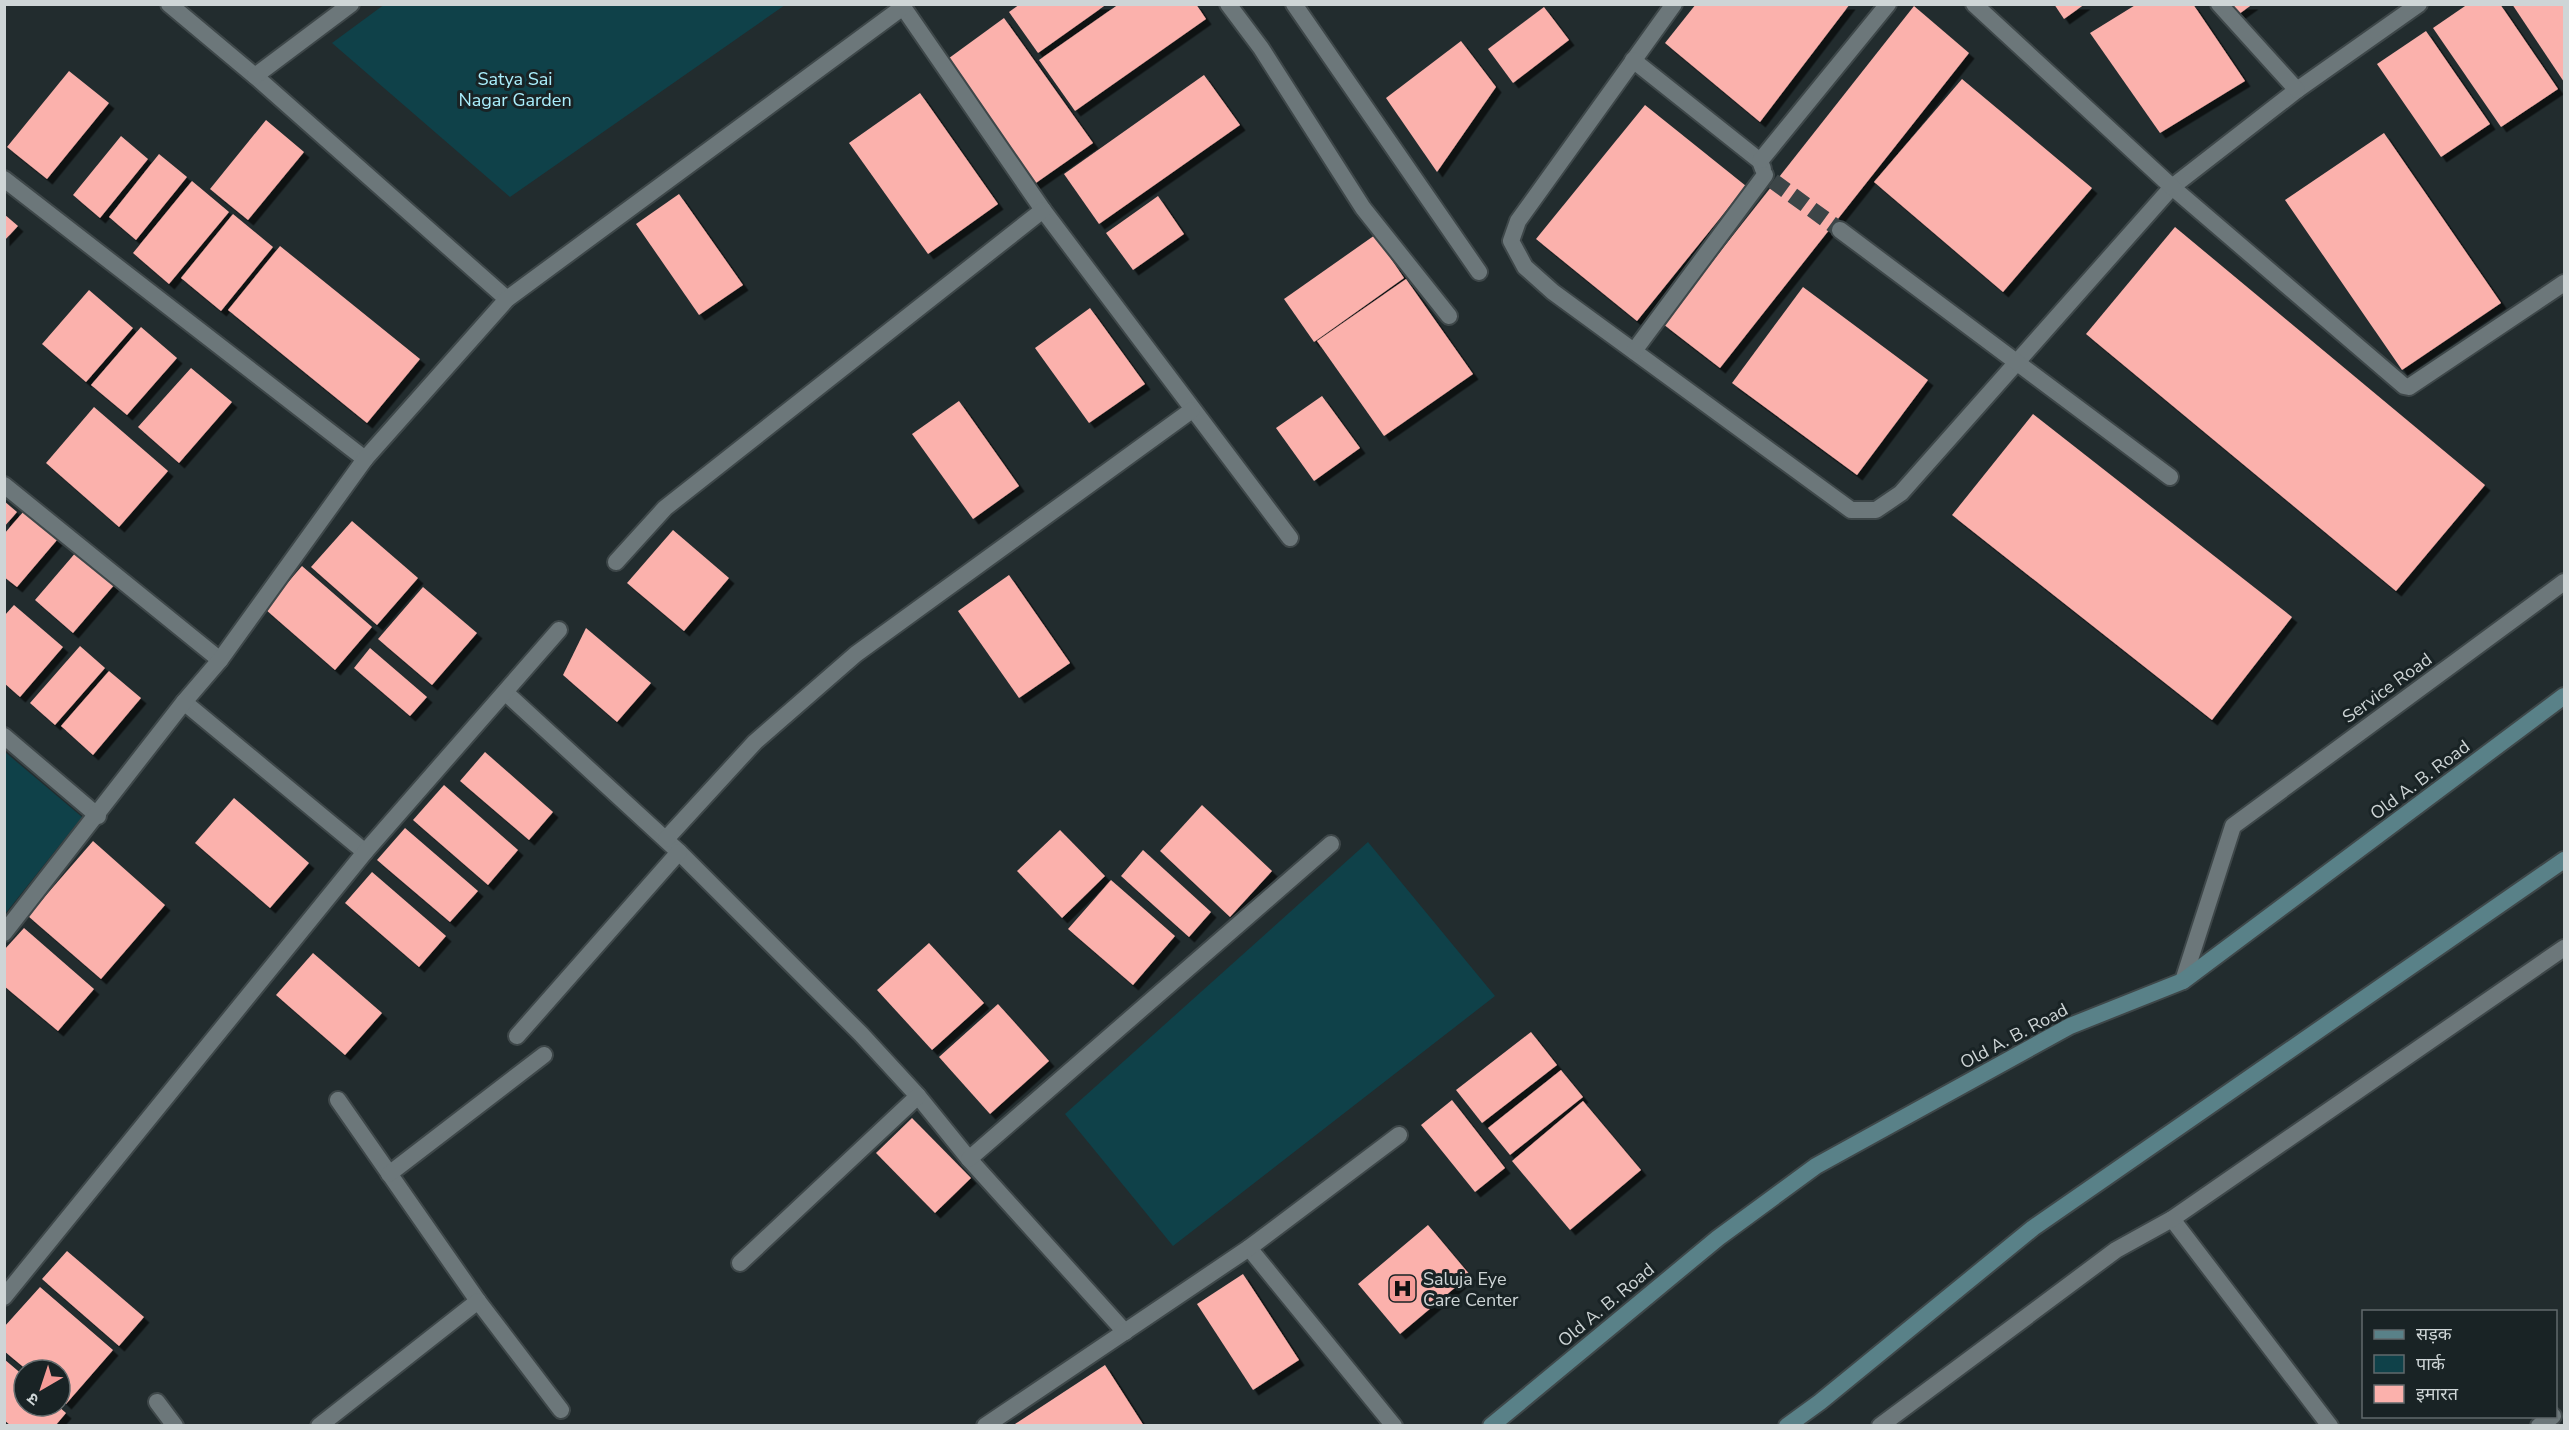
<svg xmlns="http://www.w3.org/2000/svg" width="2569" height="1430" font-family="'Nunito Sans','Noto Sans Devanagari',sans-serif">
  <defs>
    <filter id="shadow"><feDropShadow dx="5.5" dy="5.5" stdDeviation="0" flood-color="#0009"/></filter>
  </defs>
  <rect width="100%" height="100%" fill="#222c2e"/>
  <g fill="#0f4149">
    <polygon points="385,4 785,4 785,5 510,197 332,43"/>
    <polygon points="5,752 82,817 5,914"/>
    <polygon points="1368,842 1495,996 1173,1246 1065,1114"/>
  </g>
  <g fill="#fbb1ac" filter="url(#shadow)">
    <polygon points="1020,4 1107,4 1038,53 1009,12"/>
    <polygon points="1119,4 1196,4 1206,19 1075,111 1039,60"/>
    <polygon points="1696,4 1850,4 1760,122 1665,43"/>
    <polygon points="2054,4 2085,4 2064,19"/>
    <polygon points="2137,4 2193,4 2245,81 2160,133 2090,33"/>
    <polygon points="2232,4 2253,4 2239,14"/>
    <polygon points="2468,4 2500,4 2558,89 2501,127 2433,28"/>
    <polygon points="2512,4 2564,4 2564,82"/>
    <polygon points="1914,6 1969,53 1720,368 1663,324"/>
    <polygon points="1544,7 1569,40 1513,83 1488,49"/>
    <polygon points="1004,18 1093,143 1033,185 945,61"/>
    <polygon points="2426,31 2490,124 2441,157 2377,64"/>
    <polygon points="1461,41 1496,87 1437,172 1386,98"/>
    <polygon points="69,71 109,103 47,179 7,147"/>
    <polygon points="1204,75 1240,125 1099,224 1064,174"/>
    <polygon points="1962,79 2092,188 2003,292 1874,182"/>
    <polygon points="920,93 998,204 928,254 849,143"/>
    <polygon points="1645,105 1746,186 1637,321 1536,239"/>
    <polygon points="266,120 304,152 248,220 210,189"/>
    <polygon points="2384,133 2501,303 2402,370 2285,200"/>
    <polygon points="121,136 148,159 100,218 73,195"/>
    <polygon points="159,154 187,177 136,240 109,217"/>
    <polygon points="192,181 229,212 169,284 133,253"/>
    <polygon points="679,194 743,285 699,315 636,224"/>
    <polygon points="1158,196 1184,234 1133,270 1106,233"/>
    <polygon points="4,214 18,226 4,241"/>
    <polygon points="233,214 273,247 221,311 181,278"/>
    <polygon points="2175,227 2485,485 2396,591 2086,334"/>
    <polygon points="1375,235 1404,278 1314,342 1284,299"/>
    <polygon points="280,246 420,359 367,423 228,310"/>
    <polygon points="1406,279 1473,374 1384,436 1317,341"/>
    <polygon points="1803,287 1928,380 1857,475 1732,383"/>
    <polygon points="89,290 133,328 86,382 42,344"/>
    <polygon points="1090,308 1145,384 1089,423 1035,348"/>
    <polygon points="141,327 177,358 127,415 91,385"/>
    <polygon points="191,368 232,402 179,463 138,427"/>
    <polygon points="1322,396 1360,448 1314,481 1276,428"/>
    <polygon points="959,401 1019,486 973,519 912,434"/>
    <polygon points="94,407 168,471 119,527 46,463"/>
    <polygon points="2033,414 2292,617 2212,720 1952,515"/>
    <polygon points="4,501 17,512 4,527"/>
    <polygon points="24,511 57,540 17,587 4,577 4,534"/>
    <polygon points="352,521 418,578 377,625 311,567"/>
    <polygon points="673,530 729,578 684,631 627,583"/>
    <polygon points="77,551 115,584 73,633 35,600"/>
    <polygon points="302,566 372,627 335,670 265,609"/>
    <polygon points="1009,575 1070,663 1019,698 958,611"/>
    <polygon points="423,587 477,633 432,685 378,639"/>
    <polygon points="14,605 63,647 20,697 4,683 4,616"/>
    <polygon points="586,628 651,683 617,722 563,675"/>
    <polygon points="80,646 105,668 55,725 30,703"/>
    <polygon points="370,648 427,697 410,716 354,668"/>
    <polygon points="109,671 141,698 93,755 61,726"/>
    <polygon points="485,752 553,812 529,840 460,781"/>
    <polygon points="444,785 518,850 488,885 413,820"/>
    <polygon points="234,798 309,863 270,908 195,843"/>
    <polygon points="1202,805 1272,871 1230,917 1160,851"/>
    <polygon points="405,828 478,891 450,922 377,860"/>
    <polygon points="1060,830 1105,876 1062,918 1017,871"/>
    <polygon points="93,841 165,905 101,979 28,916"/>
    <polygon points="1143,850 1211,912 1189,937 1121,876"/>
    <polygon points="372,872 446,936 419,967 345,903"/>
    <polygon points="1111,880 1175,936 1133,985 1068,929"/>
    <polygon points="24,928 94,989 58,1031 4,986 4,950"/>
    <polygon points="929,943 984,1003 932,1050 877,990"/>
    <polygon points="313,953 382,1013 345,1055 276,995"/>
    <polygon points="998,1004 1049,1061 990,1114 939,1057"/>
    <polygon points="1531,1032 1557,1065 1482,1123 1456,1090"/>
    <polygon points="1561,1070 1583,1097 1510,1155 1488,1128"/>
    <polygon points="1452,1100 1505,1168 1475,1192 1421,1125"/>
    <polygon points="1583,1101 1641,1170 1570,1230 1512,1161"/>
    <polygon points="912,1118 971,1178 935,1213 876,1153"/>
    <polygon points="1428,1225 1470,1275 1400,1334 1358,1284"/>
    <polygon points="67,1251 144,1317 119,1346 42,1279"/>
    <polygon points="1243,1274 1299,1360 1253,1390 1197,1304"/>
    <polygon points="40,1287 113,1350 66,1404 60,1398 60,1370 27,1370 4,1351 4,1327"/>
    <polygon points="4,1359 24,1376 24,1406 58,1406 66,1413 55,1426 11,1426 4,1420"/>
    <polygon points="1105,1365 1144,1426 1012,1426"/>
  </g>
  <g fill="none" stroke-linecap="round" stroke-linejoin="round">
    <polyline stroke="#3c4547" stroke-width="16" stroke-dasharray="16 8" stroke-linecap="butt" points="1773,181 1840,230"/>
    <defs>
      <g id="minor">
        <polyline points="169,4 255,76 507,299"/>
        <polyline points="1228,4 1261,48 1363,208 1449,316"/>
        <polyline points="1294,4 1479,272"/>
        <polyline points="1674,4 1518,221 1511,241 1525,267 1553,292 1851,510 1876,510 1901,493 2172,187 2297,90 2419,4"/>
        <polyline points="1974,4 2172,187 2404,386 2409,387 2564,283"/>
        <polyline points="2219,4 2297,90"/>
        <polyline points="903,7 1043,210 1290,538"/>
        <polyline points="1633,60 1760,161 1763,169"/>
        <polyline points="255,76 351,4"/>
        <polyline points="1760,161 1888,4"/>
        <polyline points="4,179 365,459"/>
        <polyline points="1840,230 2170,477"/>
        <polyline points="1634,351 1765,175"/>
        <polyline points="4,485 220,660"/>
        <polyline points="616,562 665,508 1043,210"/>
        <polyline points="506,693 679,852 861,1034 918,1096 969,1159 1125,1332"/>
        <polyline points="184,702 365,852"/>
        <polyline points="4,736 98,816"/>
        <polyline points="666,839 755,742 856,654 1192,410"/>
        <polyline points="4,933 184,702 220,660 365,459 507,299 903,7 901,4"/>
        <polyline points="2183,981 2233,826 2564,582"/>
        <polyline points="517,1036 679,852"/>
        <polyline points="338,1100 478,1301"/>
        <polyline points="969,1159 1331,844"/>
        <polyline points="389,1174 544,1055"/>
        <polyline points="2172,1219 2330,1426"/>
        <polyline points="1249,1248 1394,1426"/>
        <polyline points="740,1263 918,1096"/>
        <polyline points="4,1297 365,852 559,630"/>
        <polyline points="157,1402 175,1426"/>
        <polyline points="319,1426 478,1301 561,1410"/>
        <polyline points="985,1426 1249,1248 1399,1135"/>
        <polyline points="2539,1426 2553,1416"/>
      </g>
      <polyline id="tertiary" points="1880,1426 2116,1250 2172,1219 2564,948"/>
      <g id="secondary">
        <polyline points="1491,1426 1718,1238 1816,1166 2070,1026 2183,981 2564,696"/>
        <polyline points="1787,1426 1820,1402 2033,1228 2564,860"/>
      </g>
    </defs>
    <use href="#minor" stroke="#3e4749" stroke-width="20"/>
    <use href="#tertiary" stroke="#3e4749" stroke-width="20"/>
    <use href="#secondary" stroke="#3e4749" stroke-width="20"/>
    <use href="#minor" stroke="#6c777a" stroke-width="16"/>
    <use href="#tertiary" stroke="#6c777a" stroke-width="16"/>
    <use href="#secondary" stroke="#598188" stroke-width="16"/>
  </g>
  <defs>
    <symbol id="hospital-square" viewBox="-11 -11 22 22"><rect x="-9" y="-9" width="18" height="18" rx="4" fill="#f59b97" stroke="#192325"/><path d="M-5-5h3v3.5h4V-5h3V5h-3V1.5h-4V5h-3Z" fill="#111"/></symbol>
  </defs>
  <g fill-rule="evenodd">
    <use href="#hospital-square" x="1386" y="1272" width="33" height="33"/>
  </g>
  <g text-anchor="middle" stroke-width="6" stroke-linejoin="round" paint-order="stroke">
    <g font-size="18" fill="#aaeefc" stroke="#192325">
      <text x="515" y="85">Satya Sai<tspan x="515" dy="21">Nagar Garden</tspan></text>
    </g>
    <g font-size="18" fill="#ced5d6" stroke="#192325">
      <text transform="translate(2387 688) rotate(-36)" y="6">Service Road</text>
      <text transform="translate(2420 780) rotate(-37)" y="6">Old A. B. Road</text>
      <text transform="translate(2014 1036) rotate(-28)" y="6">Old A. B. Road</text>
      <text transform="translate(1606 1305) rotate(-40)" y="6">Old A. B. Road</text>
    </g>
    <g font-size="18" fill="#ced5d6" stroke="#192325" text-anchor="start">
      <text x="1423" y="1285">Saluja Eye<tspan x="1423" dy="21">Care Center</tspan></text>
    </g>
  </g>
  <rect width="2569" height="1430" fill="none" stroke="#ced5d6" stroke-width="12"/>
  <rect x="2362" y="1310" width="195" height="108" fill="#192325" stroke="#616a6c" stroke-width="1.5"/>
  <rect x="2374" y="1330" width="30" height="9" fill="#598188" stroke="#616a6c" stroke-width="1.5"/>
  <text x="2416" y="1340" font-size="18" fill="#ced5d6">सड़क</text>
  <rect x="2374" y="1355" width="30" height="18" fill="#0f4149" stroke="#616a6c" stroke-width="1.5"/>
  <text x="2416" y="1370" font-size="18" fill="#ced5d6">पार्क</text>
  <rect x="2374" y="1385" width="30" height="18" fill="#fbb1ac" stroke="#616a6c" stroke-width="1.5"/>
  <text x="2416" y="1400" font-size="18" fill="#ced5d6">इमारत</text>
  <g transform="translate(42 1388) rotate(219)"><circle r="28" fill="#192325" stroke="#616a6c" stroke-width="1.5"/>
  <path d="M0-4.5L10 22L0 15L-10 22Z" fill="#f59b97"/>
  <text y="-9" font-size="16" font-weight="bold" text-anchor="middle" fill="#ced5d6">उ</text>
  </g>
</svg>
